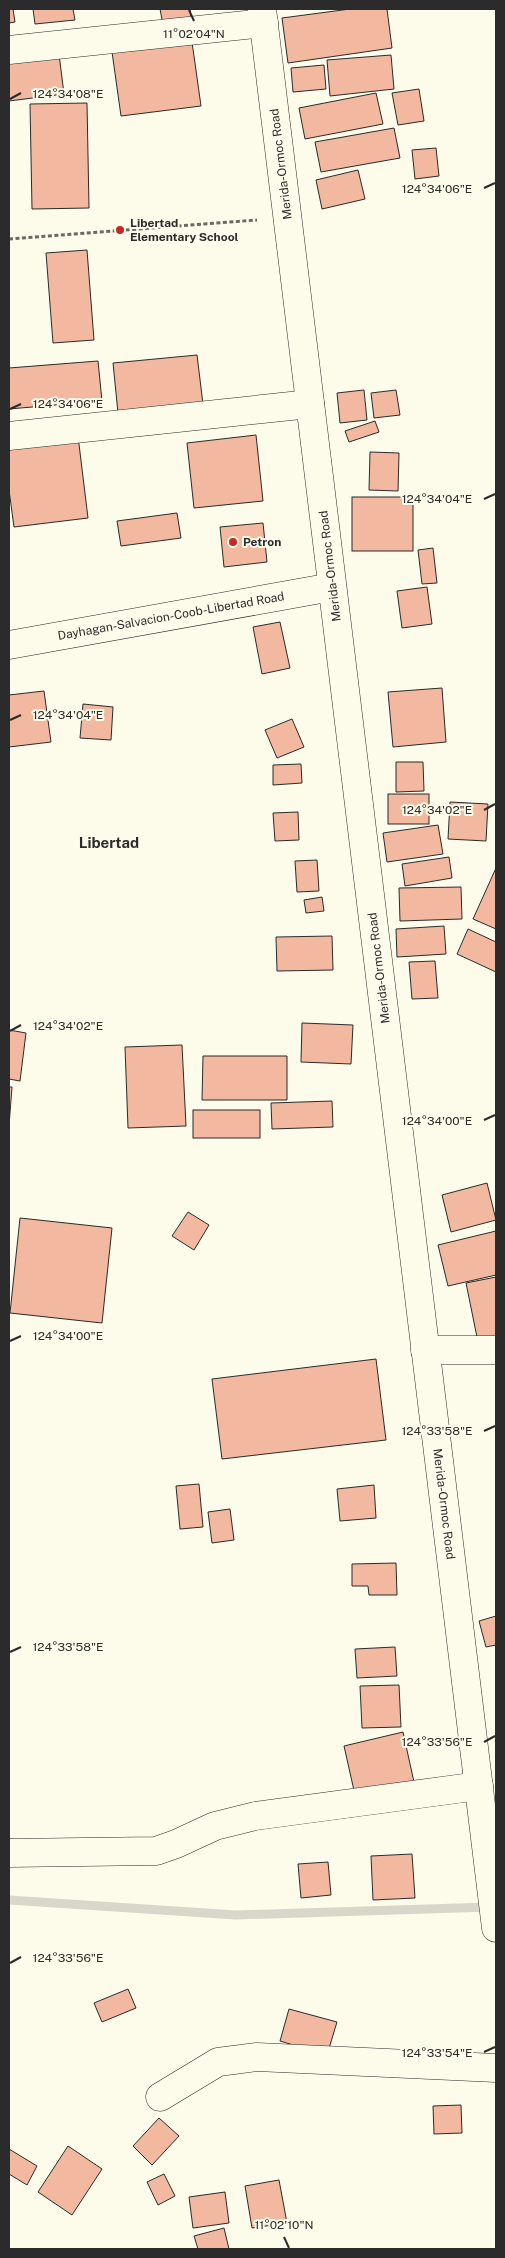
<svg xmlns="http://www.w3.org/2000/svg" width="505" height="2258" font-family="'Public Sans',sans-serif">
  <rect width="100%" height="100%" fill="#fdfbea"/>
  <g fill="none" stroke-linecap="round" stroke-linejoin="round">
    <polyline stroke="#d8d7c9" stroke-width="9" points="9,1900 236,1915 490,1907"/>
  </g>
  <g fill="#f2b8a0" stroke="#2b2b2b">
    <polygon points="9,9 13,9 15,22 9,23"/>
    <polygon points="33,9 73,9 75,20 35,24"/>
    <polygon points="160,9 190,9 191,21 163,25"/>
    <polygon points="350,9 387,9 392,48 288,63 282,18"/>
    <polygon points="192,42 201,106 121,116 112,52"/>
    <polygon points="59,54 64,94 9,101 9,61"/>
    <polygon points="391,55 394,89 330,96 327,60"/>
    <polygon points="324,65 326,89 293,92 291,68"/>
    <polygon points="419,89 424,121 398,125 392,93"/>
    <polygon points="376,93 383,124 305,139 299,108"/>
    <polygon points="87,103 89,208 32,209 30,104"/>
    <polygon points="394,128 400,158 321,172 315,142"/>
    <polygon points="436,148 439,176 415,179 412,150"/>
    <polygon points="358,170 365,199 322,209 316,180"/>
    <polygon points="87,250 94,340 53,343 46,253"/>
    <polygon points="197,355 203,404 118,413 113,363"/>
    <polygon points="98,361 102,401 9,409 9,368"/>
    <polygon points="364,390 367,420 340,423 337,393"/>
    <polygon points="396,390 400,415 374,418 371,393"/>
    <polygon points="375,421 379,432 349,442 345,431"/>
    <polygon points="256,435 263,501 194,508 187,443"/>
    <polygon points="78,436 88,518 14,527 9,490 9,445"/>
    <polygon points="370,452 399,453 398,491 369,490"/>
    <rect x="352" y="497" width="61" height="54"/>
    <polygon points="177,513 181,538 121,546 117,521"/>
    <polygon points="263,523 267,562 224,567 220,527"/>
    <polygon points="433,548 437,583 422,584 418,550"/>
    <polygon points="427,587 432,624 402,628 397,591"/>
    <polygon points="280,622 290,668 262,674 253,627"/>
    <polygon points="442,688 446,742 393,747 388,692"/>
    <polygon points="44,691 51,742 9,747 9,695"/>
    <polygon points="83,704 113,707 111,740 80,738"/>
    <polygon points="292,719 304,747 277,758 265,730"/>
    <polygon points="396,762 423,762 424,791 396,792"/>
    <polygon points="301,764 302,783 273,785 273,765"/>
    <rect x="388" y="794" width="41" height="30"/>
    <polygon points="450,802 488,804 486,841 448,839"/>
    <polygon points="298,812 299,840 275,841 273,813"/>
    <polygon points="438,825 443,854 387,862 383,833"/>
    <polygon points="449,857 452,878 405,886 402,864"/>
    <polygon points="317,860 319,891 297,892 295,861"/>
    <polygon points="496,868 496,929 473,919"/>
    <polygon points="461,887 462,919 400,921 399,888"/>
    <polygon points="322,897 324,911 306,913 304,900"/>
    <polygon points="444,926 446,954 397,957 396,929"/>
    <polygon points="468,929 496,942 496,972 457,954"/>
    <polygon points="332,936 333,970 277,971 276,937"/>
    <polygon points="435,961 438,998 412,999 409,962"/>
    <polygon points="302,1023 353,1025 351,1064 301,1062"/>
    <polygon points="9,1030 26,1033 20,1081 9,1079"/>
    <polygon points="182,1045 186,1126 128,1128 125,1047"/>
    <polygon points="203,1056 287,1056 287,1100 202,1100"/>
    <polygon points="9,1087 12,1087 9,1126"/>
    <polygon points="332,1101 333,1127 272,1129 271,1103"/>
    <rect x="193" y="1110" width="67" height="28"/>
    <polygon points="487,1183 496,1220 451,1232 442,1195"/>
    <polygon points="188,1212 209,1225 194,1250 172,1236"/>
    <polygon points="20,1218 112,1228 102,1323 10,1313"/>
    <polygon points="496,1231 496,1275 448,1286 438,1245"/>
    <polygon points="496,1277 496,1343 479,1347 466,1283"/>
    <polygon points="376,1359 386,1440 222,1459 212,1379"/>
    <polygon points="199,1484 203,1527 180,1529 176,1486"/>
    <polygon points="374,1485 376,1518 340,1521 337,1489"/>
    <polygon points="230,1509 234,1540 212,1543 208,1512"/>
    <polygon points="396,1563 397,1595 369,1595 368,1586 352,1586 352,1564"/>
    <polygon points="496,1616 496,1645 486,1647 479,1621"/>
    <polygon points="395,1647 397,1676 357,1678 355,1649"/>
    <polygon points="399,1685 401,1727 362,1728 360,1686"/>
    <polygon points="403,1732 414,1782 355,1795 344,1746"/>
    <polygon points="412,1854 415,1898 373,1900 371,1856"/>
    <polygon points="328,1862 331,1895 301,1898 298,1864"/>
    <polygon points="128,1989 136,2008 102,2022 94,2003"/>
    <polygon points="289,2009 337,2022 327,2055 280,2041"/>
    <polygon points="461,2105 462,2133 434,2134 433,2106"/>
    <polygon points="159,2118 179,2136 152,2165 133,2146"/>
    <polygon points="68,2146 102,2169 72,2215 38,2192"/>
    <polygon points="9,2149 37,2166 27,2185 9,2174"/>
    <polygon points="164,2174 175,2196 158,2205 147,2182"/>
    <polygon points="279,2180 287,2223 252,2228 245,2186"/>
    <polygon points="225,2192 229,2223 193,2228 189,2197"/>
    <polygon points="224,2228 229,2249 198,2249 194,2236"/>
  </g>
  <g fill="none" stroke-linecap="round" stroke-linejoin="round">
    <defs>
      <g id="minor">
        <polyline points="9,50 264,23"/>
        <polyline points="9,436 310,404"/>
        <polyline points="425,1350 496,1350"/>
        <polyline points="9,1853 156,1851 176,1844 215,1826 255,1816 479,1786"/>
        <polyline points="160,2097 218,2062 257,2057 496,2068"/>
      </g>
      <polyline id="major" points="9,645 332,587"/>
      <polyline id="highway" points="262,9 496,1928"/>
    </defs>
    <use href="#minor" stroke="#2b2b2b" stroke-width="29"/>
    <use href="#major" stroke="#2b2b2b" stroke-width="29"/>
    <use href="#highway" stroke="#2b2b2b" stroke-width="29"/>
    <polyline stroke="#6a6964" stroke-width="3" stroke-dasharray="4 2.5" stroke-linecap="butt" points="9,239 257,220"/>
    <use href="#minor" stroke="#fdfbea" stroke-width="28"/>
    <use href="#major" stroke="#fdfbea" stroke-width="28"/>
    <use href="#highway" stroke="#fdfbea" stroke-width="28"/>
  </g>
  <path fill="none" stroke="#2b2b2b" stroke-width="2" d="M189,10L194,21M10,99L21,93M484,188L495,183M10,409L21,404M484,499L495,494M10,720L21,715M484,810L495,804M10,1031L21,1025M484,1120L495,1115M10,1341L21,1336M484,1431L495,1426M10,1652L21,1647M484,1742L495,1736M10,1963L21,1957M484,2052L495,2047M284,2237L289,2248"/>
  <g fill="#c62828" stroke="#fdfbea" stroke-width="2">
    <circle cx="120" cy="230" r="5"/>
    <circle cx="233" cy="542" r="5"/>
  </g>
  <g text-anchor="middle" stroke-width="4" stroke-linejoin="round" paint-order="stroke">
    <g font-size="12" fill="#2b2b2b" stroke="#fdfbea">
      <text transform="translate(281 164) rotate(-97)" y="4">Merida-Ormoc Road</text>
      <text transform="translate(330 566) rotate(-97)" y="4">Merida-Ormoc Road</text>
      <text transform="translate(171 616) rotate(-10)" y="4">Dayhagan-Salvacion-Coob-Libertad Road</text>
      <text transform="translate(379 968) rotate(-97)" y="4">Merida-Ormoc Road</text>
      <text transform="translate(444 1504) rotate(83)" y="4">Merida-Ormoc Road</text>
    </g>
    <g font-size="12" font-weight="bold" fill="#2b2b2b" stroke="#fdfbea" text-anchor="start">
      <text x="130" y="227">Libertad<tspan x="130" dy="14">Elementary School</tspan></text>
      <text x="243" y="546">Petron</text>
    </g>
    <g font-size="15" font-weight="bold" fill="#2b2b2b" stroke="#fdfbea">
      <text x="109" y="848">Libertad</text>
    </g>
  </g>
  <g font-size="12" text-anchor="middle" fill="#2b2b2b" stroke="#fdfbea" stroke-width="4" stroke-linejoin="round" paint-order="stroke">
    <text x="194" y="38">11°02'04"N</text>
    <text x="68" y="98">124°34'08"E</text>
    <text x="437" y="193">124°34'06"E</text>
    <text x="68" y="408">124°34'06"E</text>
    <text x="437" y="503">124°34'04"E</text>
    <text x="68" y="719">124°34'04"E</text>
    <text x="437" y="814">124°34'02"E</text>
    <text x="68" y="1030">124°34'02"E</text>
    <text x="437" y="1125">124°34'00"E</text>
    <text x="68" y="1340">124°34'00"E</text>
    <text x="437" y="1435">124°33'58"E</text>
    <text x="68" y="1651">124°33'58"E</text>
    <text x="437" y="1746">124°33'56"E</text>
    <text x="68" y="1962">124°33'56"E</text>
    <text x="437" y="2057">124°33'54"E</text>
    <text x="284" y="2229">11°02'10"N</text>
  </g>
  <rect width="505" height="2258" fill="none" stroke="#2b2b2b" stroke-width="20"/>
</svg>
